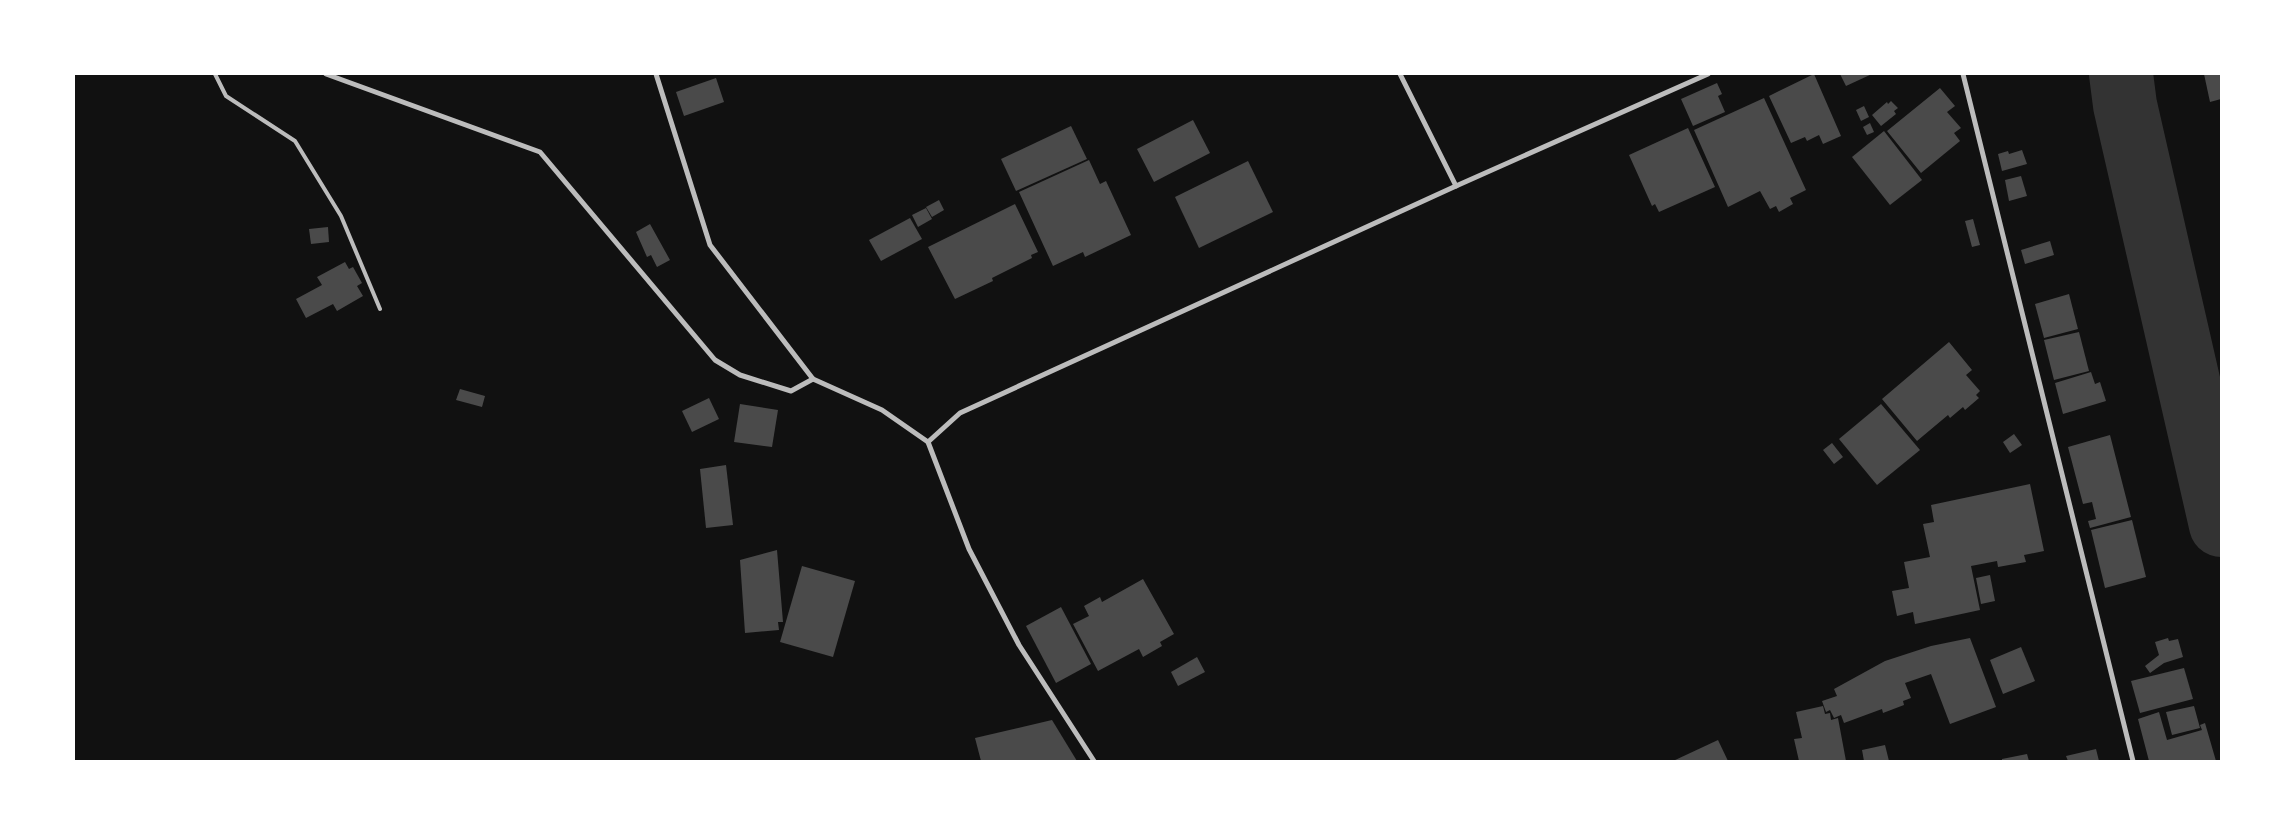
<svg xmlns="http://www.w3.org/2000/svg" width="2295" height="835" font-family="Raleway,sans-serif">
  <rect width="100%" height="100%" fill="#111"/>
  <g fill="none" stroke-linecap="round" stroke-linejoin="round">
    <polyline stroke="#333" stroke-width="64" points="2121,74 2125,105 2221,525"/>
  </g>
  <g fill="#4a4a4a">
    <polygon points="1814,74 1841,136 1823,144 1819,135 1807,141 1805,137 1791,143 1769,96"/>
    <polygon points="1840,74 1872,74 1846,86"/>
    <polygon points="2204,74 2221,74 2221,99 2210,102"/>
    <polygon points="716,78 724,102 684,116 676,92"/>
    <polygon points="1717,83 1722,94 1718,96 1725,112 1693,126 1681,99"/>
    <polygon points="1940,88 1955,106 1947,112 1961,128 1954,133 1960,141 1921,173 1887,131"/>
    <polygon points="1764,98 1806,190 1790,198 1793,204 1779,212 1776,206 1770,209 1760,191 1728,207 1694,130"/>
    <polygon points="1891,101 1898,108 1894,111 1896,114 1881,126 1872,115 1887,102 1888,104"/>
    <polygon points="1864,106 1869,117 1861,121 1856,110"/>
    <polygon points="1193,120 1210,153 1154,182 1137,149"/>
    <polygon points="1870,123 1874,132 1867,135 1863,127"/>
    <polygon points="1071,126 1087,159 1016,191 1001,159"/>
    <polygon points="1688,128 1715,187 1659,212 1655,204 1652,206 1629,155"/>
    <polygon points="1884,131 1922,180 1890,205 1852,157"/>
    <polygon points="2022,150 2027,164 2002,171 1998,154 2008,151 2009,154"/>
    <polygon points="1089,160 1100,184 1106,181 1131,235 1085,257 1083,252 1053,266 1019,192"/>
    <polygon points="1248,161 1273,212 1199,248 1175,197"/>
    <polygon points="2021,176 2027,196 2009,201 2005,180"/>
    <polygon points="939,200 944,210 932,217 926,207"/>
    <polygon points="1015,204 1038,252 1031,255 1032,258 992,278 993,281 955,299 928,247"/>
    <polygon points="926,208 932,219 918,227 912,215"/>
    <polygon points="910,218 922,239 881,261 869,240"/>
    <polygon points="1973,219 1980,245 1972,247 1965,221"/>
    <polygon points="650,224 670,260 657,267 651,255 647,257 636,232"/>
    <polygon points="328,227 329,242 311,244 309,229"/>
    <polygon points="2050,241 2054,255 2025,264 2021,250"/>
    <polygon points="345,262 349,269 353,267 362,283 357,286 363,296 337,311 333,304 306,318 296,299 322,285 317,277"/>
    <polygon points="2069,294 2078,329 2044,338 2035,304"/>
    <polygon points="2079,332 2089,371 2054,380 2044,340"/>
    <polygon points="1949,342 1972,370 1966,375 1980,391 1976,395 1979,398 1965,410 1963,407 1950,418 1948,415 1917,441 1882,399"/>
    <polygon points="2091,372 2095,384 2100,382 2106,401 2063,414 2055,383"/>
    <polygon points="460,389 485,396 482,407 456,400"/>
    <polygon points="709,398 719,419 692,432 682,411"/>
    <polygon points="740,404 778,410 772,447 734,442"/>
    <polygon points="1881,404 1920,450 1877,485 1839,439"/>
    <polygon points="2014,434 2022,445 2010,453 2003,442"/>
    <polygon points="2110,435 2131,517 2090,528 2088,521 2096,519 2092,502 2083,504 2068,447"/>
    <polygon points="1832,443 1843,457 1834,464 1823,450"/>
    <polygon points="726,465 733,525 706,528 700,469"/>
    <polygon points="2030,484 2044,551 2024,555 2026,562 1998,567 1997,561 1971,566 1980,610 1915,624 1913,612 1897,616 1892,591 1909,588 1904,562 1930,557 1923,524 1934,522 1931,505"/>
    <polygon points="2132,520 2146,577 2105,588 2091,530"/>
    <polygon points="777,550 783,622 778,622 779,630 745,633 740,560"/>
    <polygon points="802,566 855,581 833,657 780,642"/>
    <polygon points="1990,575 1995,601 1981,604 1976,578"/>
    <polygon points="1143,579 1174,634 1160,642 1162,646 1143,657 1139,649 1098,671 1073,624 1089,616 1084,606 1100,597 1102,602"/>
    <polygon points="1061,607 1091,664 1056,683 1026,626"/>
    <polygon points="1970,638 1996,707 1950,724 1931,674 1905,683 1911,698 1903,701 1904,705 1883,713 1882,709 1844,723 1841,715 1834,718 1830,710 1826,712 1822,701 1837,696 1834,689 1885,661 1931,646"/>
    <polygon points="2168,638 2169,641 2178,639 2183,657 2164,663 2150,673 2145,666 2159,655 2155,642"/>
    <polygon points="2021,647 2035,681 2003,694 1990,660"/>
    <polygon points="1197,657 1205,672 1178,686 1171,672"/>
    <polygon points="2184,668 2193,699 2140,713 2131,681"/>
    <polygon points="1823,706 1825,714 1830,713 1831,720 1838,718 1846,761 1799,761 1794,739 1802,738 1796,712"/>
    <polygon points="2194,706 2200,728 2172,735 2166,712"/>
    <polygon points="2159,712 2167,740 2202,730 2200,725 2205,723 2216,761 2149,761 2138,719"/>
    <polygon points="1052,720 1077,761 981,761 975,738"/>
    <polygon points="1718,740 1728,761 1673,761"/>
    <polygon points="1885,745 1889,761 1864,761 1862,750"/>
    <polygon points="2096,749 2099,761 2068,761 2066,756"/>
    <polygon points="2027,754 2029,761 2002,761 2002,759"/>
  </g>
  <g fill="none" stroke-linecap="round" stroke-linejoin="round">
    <polyline stroke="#bcbcbc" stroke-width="4" points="215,74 226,96 295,141 341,216 380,309"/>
    <g stroke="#bcbcbc" stroke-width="5">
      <polyline points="326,74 540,152 715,360 740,375 791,391 813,379"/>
      <polyline points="656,74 710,245 813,379 882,410 928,442 969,549 1019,645 1094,761"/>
      <polyline points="1400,74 1456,186"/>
      <polyline points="1963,74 2133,761"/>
      <polyline points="928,442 960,413 1456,186 1708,74"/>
    </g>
  </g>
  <rect width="2295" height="835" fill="none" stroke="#ffffff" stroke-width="150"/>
</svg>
